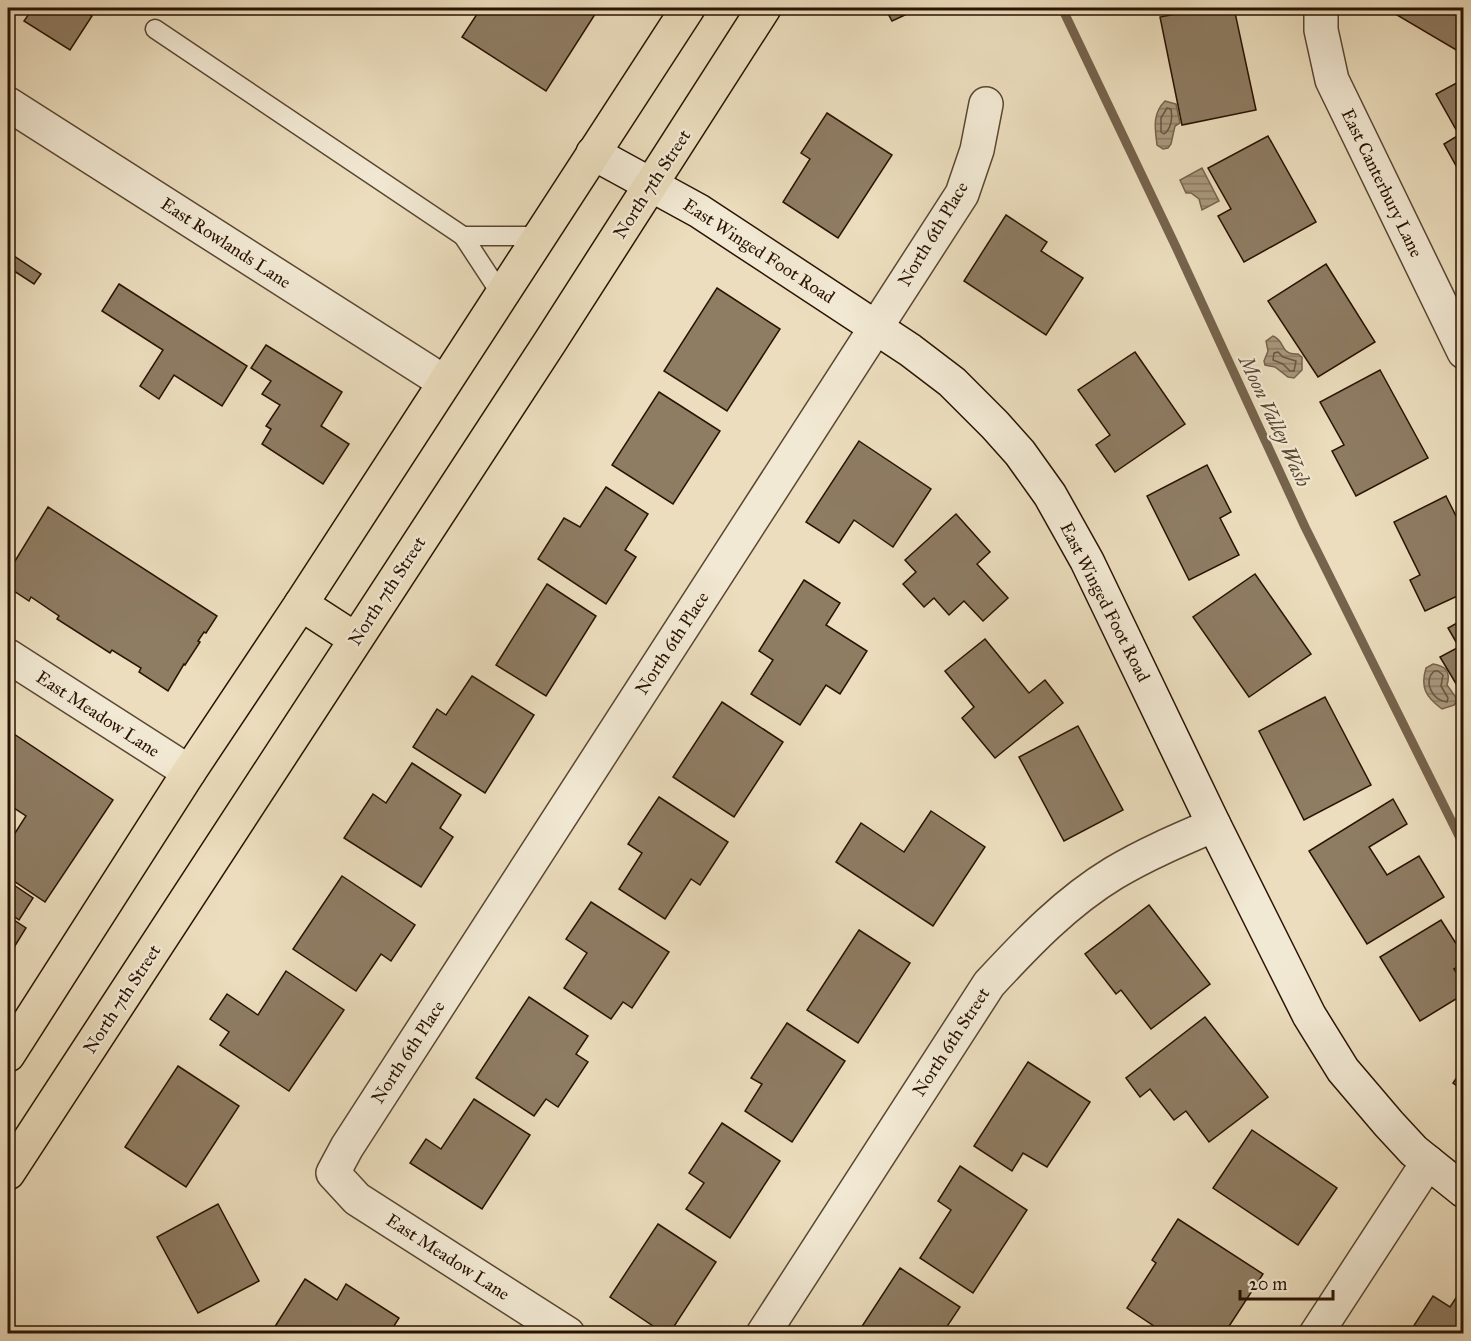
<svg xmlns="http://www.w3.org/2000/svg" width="1471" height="1341" font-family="'IM FELL Great Primer',serif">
  <defs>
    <pattern id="water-rules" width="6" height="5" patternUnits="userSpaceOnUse" patternTransform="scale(1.5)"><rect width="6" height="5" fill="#a9987d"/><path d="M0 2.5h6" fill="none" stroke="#8a7b64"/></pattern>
  </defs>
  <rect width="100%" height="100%" fill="#ebddbd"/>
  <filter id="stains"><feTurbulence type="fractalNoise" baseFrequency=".00333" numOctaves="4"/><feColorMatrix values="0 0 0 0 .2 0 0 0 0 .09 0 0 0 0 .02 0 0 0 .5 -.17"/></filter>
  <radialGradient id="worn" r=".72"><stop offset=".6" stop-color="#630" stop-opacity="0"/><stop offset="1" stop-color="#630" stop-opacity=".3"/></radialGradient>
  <g fill="url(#water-rules)" stroke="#76634c" stroke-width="1.5">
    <path d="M1165,101L1176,104L1180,123L1175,126L1171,144L1168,148L1163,149L1157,145C1155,128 1152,114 1165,101Z"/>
    <polygon points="1202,168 1219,201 1202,210 1199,199 1191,193 1186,193 1180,180"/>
    <path d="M1273,336C1286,341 1279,355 1298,354L1302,357V370L1294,378L1288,377L1275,367L1265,365L1264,361L1268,351L1266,341Z"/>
    <path d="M1433,664C1446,666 1451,672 1447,685L1455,696L1457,701L1454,705L1442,709C1426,697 1420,688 1426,668Z"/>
  </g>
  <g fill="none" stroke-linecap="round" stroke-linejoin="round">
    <g stroke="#695640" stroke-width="1.5">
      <path d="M1167,108L1171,109C1173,118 1171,129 1164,134L1161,132V118Z"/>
      <polygon points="1278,352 1283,357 1296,361 1294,371 1290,371 1283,364 1273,360 1274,353"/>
      <path d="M1434,671H1438L1443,675L1441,686L1448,698L1447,702C1432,700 1423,682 1434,671Z"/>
    </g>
    <polyline stroke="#76634c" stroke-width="9" points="1062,8 1176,247 1305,527 1464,846"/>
  </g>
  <g fill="#8e7c63" stroke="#291302" stroke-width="1.5">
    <polygon points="33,8 79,8 92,16 70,50 24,21"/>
    <polygon points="481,8 599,8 546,91 462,37"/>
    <polygon points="885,8 920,8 892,21"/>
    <polygon points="1207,8 1234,8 1256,110 1182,125 1160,17"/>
    <polygon points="1401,8 1464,8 1464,41 1458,51 1397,15"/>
    <polygon points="1464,79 1464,180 1444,144 1459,135 1436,94"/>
    <polygon points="827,113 892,155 838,238 783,202 810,159 801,153"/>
    <polygon points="1268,136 1316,222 1244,262 1218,216 1231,209 1208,168"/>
    <polygon points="1006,215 1047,242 1041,251 1083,278 1046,335 964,281"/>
    <polygon points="8,252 41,274 34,284 8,267"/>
    <polygon points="1326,264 1375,342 1318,377 1268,301"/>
    <polygon points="119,284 247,366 222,406 174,375 159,399 140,386 163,350 102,311"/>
    <polygon points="717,288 780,329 727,411 664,371"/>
    <polygon points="266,345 342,392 321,426 349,444 323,484 262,444 271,429 266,426 280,405 262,394 271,381 251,368"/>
    <polygon points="1135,352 1185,424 1115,472 1096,445 1110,435 1078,390"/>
    <polygon points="1380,370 1428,458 1356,496 1332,451 1344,445 1320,402"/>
    <polygon points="659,392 720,431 673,504 612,465"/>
    <polygon points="859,441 931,489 893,547 854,520 839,543 806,522"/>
    <polygon points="1207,465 1231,512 1220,518 1239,555 1189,580 1147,496"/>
    <polygon points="606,487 648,514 625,550 636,557 606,604 538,559 564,518 580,527"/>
    <polygon points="1446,496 1464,532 1464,593 1425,611 1410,580 1420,575 1394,522"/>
    <polygon points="48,507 217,616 206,633 204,632 198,641 200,642 185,665 184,664 168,691 139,672 141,668 112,650 110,653 57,619 59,616 31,597 29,601 8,587 8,570 11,565 12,566"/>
    <polygon points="956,514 990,552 977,564 1008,598 983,621 964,601 949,615 934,598 924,607 903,584 916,572 905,560"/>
    <polygon points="1255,574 1311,654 1249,697 1193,617"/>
    <polygon points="804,580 840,603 826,625 867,651 840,694 826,685 800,725 751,694 773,660 759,651"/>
    <polygon points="547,584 596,616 546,696 496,665"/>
    <polygon points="1464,619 1464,697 1440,657 1459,647 1448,628"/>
    <polygon points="985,639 1029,693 1045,680 1063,703 995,758 962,718 974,707 945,671"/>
    <polygon points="472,676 534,715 485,793 413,747 437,709 446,715"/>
    <polygon points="1325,697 1371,785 1304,820 1259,731"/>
    <polygon points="722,702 783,742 734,817 673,777"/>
    <polygon points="1078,726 1123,810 1064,841 1019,757"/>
    <polygon points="8,730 113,800 45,902 8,877 8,844 26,816 8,804"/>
    <polygon points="412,763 461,795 440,828 453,837 421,887 344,838 373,794 386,803"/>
    <polygon points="659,797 728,842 700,885 691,879 665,919 619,889 642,853 628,844"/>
    <polygon points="1393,799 1407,824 1369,847 1387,875 1419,856 1444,897 1367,944 1309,851"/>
    <polygon points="931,811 985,847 933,926 836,862 861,823 904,852"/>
    <polygon points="342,876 415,925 391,961 381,954 356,991 293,949"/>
    <polygon points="8,881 33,898 19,920 8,912"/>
    <polygon points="591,902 669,952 632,1008 623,1002 611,1019 564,988 587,953 566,939"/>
    <polygon points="1149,905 1210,984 1151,1029 1121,990 1116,994 1085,954"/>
    <polygon points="8,916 26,928 8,957"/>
    <polygon points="1441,920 1464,956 1464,963 1454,969 1464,984 1464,994 1420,1021 1380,957"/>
    <polygon points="859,930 910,963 858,1043 807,1010"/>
    <polygon points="286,971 344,1010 289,1091 220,1045 229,1032 210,1019 227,994 258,1015"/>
    <polygon points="529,997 588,1036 576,1054 588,1062 558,1107 546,1099 534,1116 476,1078"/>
    <polygon points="1205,1017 1268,1097 1209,1142 1186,1111 1174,1120 1150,1089 1140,1097 1126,1078"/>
    <polygon points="787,1023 845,1061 792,1142 745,1111 762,1084 751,1078"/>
    <polygon points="1028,1062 1090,1102 1047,1167 1023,1153 1012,1171 974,1146"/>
    <polygon points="178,1066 239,1106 186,1187 125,1147"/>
    <polygon points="1464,1067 1464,1091 1453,1083"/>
    <polygon points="474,1099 530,1135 482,1209 410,1163 426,1139 441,1149"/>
    <polygon points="722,1123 780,1161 730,1238 686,1209 704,1183 689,1173"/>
    <polygon points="1252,1130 1337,1188 1298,1245 1213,1188"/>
    <polygon points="960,1166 1027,1210 973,1293 920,1258 951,1210 938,1201"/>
    <polygon points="218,1204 259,1281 198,1313 157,1237"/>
    <polygon points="1178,1219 1263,1274 1224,1334 1166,1334 1127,1308 1156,1263 1152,1260"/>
    <polygon points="658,1224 716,1262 669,1334 665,1334 610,1297"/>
    <polygon points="900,1268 960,1307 942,1334 857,1334"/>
    <polygon points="305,1279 337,1300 346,1284 399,1318 389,1334 283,1334 274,1328"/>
    <polygon points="1464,1286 1464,1334 1423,1334 1413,1327 1433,1296 1450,1307"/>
  </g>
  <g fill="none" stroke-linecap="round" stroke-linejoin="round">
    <defs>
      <g id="lane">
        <polyline points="155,29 463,236"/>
        <polyline points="501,294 463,236 539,236"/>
      </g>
      <g id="street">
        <polyline points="1321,8 1321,30 1332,80 1464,352"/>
        <polyline points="8,104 444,382"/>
        <polyline points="8,656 189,772"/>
        <polyline points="568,1334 357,1199 333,1173 347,1147 962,194 977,150 986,104"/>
        <path d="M763,1334L989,984C1027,943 1066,902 1114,873C1146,854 1179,840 1214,825"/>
        <polyline points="1316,1334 1428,1162"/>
      </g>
      <polyline id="secondary" points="593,153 699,211 910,350 952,382 995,425 1020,453 1050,495 1087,561 1214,825 1309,1015 1343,1070 1389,1124 1414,1151 1464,1191"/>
      <g id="primary">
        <polyline points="301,604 355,639"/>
        <polyline points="8,1055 189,772 301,604 688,8"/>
        <polyline points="8,1173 550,342 764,8"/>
      </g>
    </defs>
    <use href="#lane" stroke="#5a4631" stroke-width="21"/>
    <use href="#street" stroke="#5a4631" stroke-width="36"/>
    <use href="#secondary" stroke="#291302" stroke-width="36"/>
    <use href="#primary" stroke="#291302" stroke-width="36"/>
    <use href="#lane" stroke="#f2e9d4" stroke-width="18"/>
    <use href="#street" stroke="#f2e9d4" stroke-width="33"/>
    <use href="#secondary" stroke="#f2e9d4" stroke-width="33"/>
    <use href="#primary" stroke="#ebddbd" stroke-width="33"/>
  </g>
  <g text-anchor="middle" stroke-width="4.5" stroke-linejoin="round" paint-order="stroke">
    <g font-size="18" fill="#291302" stroke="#f2e9d4">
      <text transform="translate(1382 183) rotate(64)" y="6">East Canterbury Lane</text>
      <text transform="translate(652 184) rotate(-57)" y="6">North 7th Street</text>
      <text transform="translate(933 234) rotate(-59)" y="6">North 6th Place</text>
      <text transform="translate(226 243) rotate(33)" y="6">East Rowlands Lane</text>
      <text transform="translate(759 251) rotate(33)" y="6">East Winged Foot Road</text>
      <text transform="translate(387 591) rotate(-57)" y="6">North 7th Street</text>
      <text transform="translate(1105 602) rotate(63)" y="6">East Winged Foot Road</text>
      <text transform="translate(672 643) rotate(-57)" y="6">North 6th Place</text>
      <text transform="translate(98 714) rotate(33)" y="6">East Meadow Lane</text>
      <text transform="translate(122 999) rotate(-57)" y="6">North 7th Street</text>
      <text transform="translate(951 1042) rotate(-57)" y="6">North 6th Street</text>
      <text transform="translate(408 1052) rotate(-57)" y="6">North 6th Place</text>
      <text transform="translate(448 1257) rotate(33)" y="6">East Meadow Lane</text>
    </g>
    <g font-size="20" font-style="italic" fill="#5c4833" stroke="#f2e9d4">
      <text transform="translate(1275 421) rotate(65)" y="7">Moon Valley Wash</text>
    </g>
  </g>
  <rect width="1471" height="1341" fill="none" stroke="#ebddbd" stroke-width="30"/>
  <rect x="9" y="9" width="1453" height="1323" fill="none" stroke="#291302" stroke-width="3"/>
  <rect x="15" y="15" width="1441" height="1311" fill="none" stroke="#291302" stroke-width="1.5"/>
  <path d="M1240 1290v9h93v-9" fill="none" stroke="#291302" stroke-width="3"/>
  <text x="1249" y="1290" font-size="18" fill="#291302" stroke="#f2e9d4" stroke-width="4.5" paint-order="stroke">20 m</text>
  <rect width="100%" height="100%" filter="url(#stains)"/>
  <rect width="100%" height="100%" fill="url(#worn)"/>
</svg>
